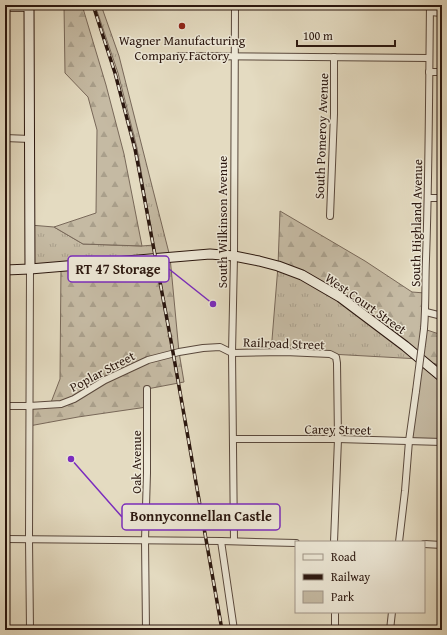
<svg xmlns="http://www.w3.org/2000/svg" width="447" height="635" font-family="'Gentium Book Plus',serif">
  <defs>
    <pattern id="grass-tufts" width="24" height="20" patternUnits="userSpaceOnUse"><rect width="24" height="20" fill="#c5baa3"/><path d="M3 7l-1-3M5 7V3M7 7l1-3M15 17l-1-3M17 17v-4M19 17l1-3" fill="none" stroke="#a99f8b"/></pattern>
    <pattern id="forest-firs" width="22" height="20" patternUnits="userSpaceOnUse"><rect width="22" height="20" fill="#c5baa3"/><path d="M5 1l3.5 6h-7zM16 11l3.5 6h-7z" fill="#a99f8b"/></pattern>
  </defs>
  <rect width="100%" height="100%" fill="#e4dbc1"/>
  <filter id="stains"><feTurbulence type="fractalNoise" baseFrequency=".005" numOctaves="4"/><feColorMatrix values="0 0 0 0 .2 0 0 0 0 .09 0 0 0 0 .02 0 0 0 .5 -.17"/></filter>
  <radialGradient id="worn" r=".72"><stop offset=".6" stop-color="#630" stop-opacity="0"/><stop offset="1" stop-color="#630" stop-opacity=".3"/></radialGradient>
  <g fill="url(#grass-tufts)" stroke="#786859">
    <polygon points="95,5 101,5 119,56 170,257 30,269 30,225 54,227 83,244 142,246 154,245 137,148 118,73"/>
    <polygon points="278,266 302,275 420,359 442,366 442,377 420,359 330,354 271,352"/>
  </g>
  <g fill="url(#forest-firs)" stroke="#786859">
    <polygon points="64,5 82,5 106,85 124,154 142,246 83,244 54,227 96,213 97,130 88,97 65,73"/>
    <polygon points="280,211 365,261 412,292 425,293 424,329 442,335 442,366 420,359 340,297 278,266"/>
    <polygon points="170,257 179,352 184,382 147,389 147,407 78,417 29,426 29,406 50,405 60,379 61,266"/>
  </g>
  <polygon fill="#c5baa3" stroke="#786859" points="420,359 442,377 442,442 409,441"/>
  <g fill="none" stroke-linecap="round" stroke-linejoin="round">
    <defs>
      <g id="minor">
        <polyline points="5,8 29,8"/>
        <polyline points="430,12 442,13"/>
        <polyline points="179,56 429,58"/>
        <polyline points="429,72 442,72"/>
        <polyline points="5,138 30,139"/>
        <polyline points="428,198 442,198"/>
        <polyline points="330,216 334,114 334,57"/>
        <polyline points="30,269 29,539 30,630"/>
        <polyline points="426,312 442,316"/>
        <path d="M424,329C426,305 425,282 426,259C429,174 429,90 430,5"/>
        <polyline points="5,406 29,406 61,404 74,399 105,380 148,360 179,352 203,348 220,347 232,353 285,352 330,354 336,357 337,363 338,439 334,542"/>
        <polyline points="233,439 338,439 442,442"/>
        <polyline points="5,539 221,541 296,543"/>
        <polyline points="221,541 234,630"/>
        <polyline points="234,541 232,353 234,256 235,5"/>
        <polyline points="399,542 405,491 409,441 416,391"/>
        <polyline points="424,544 442,545"/>
        <polyline points="335,612 335,630"/>
        <polyline points="146,630 145,540 147,473 147,389"/>
        <polyline points="390,630 392,612"/>
      </g>
      <g id="secondary">
        <polyline points="30,269 29,8 30,5"/>
        <polyline points="5,270 30,269 210,254 234,256 259,261 278,266 302,275 340,297 405,346 442,377"/>
      </g>
    </defs>
    <use href="#minor" stroke="#59483c" stroke-width="8"/>
    <use href="#secondary" stroke="#2b170f" stroke-width="11"/>
    <use href="#minor" stroke="#ede8d7" stroke-width="6"/>
    <use href="#secondary" stroke="#ede8d7" stroke-width="9"/>
    <defs>
      <polyline id="rail" points="93,5 115,73 135,149 141,180 171,341 222,630"/>
    </defs>
    <use href="#rail" stroke="#2b170f" stroke-width="3.5"/>
    <use href="#rail" stroke="#ede8d7" stroke-width="2" stroke-dasharray="6" stroke-linecap="butt"/>
    <defs>
      <polyline id="minor-bridge" points="416,391 424,329"/>
    </defs>
    <use href="#minor-bridge" stroke="#59483c" stroke-width="8" stroke-linecap="butt"/>
    <use href="#minor-bridge" stroke="#ede8d7" stroke-width="6"/>
  </g>
  <circle fill="#8f2418" stroke="#ede8d7" stroke-width="1.5" cx="182" cy="26" r="4"/>
  <g text-anchor="middle" stroke-width="3" stroke-linejoin="round" paint-order="stroke">
    <g font-size="13" fill="#2b170f" stroke="#ede8d7">
      <text x="182" y="45">Wagner Manufacturing<tspan x="182" dy="15">Company Factory</tspan></text>
    </g>
    <g font-size="13" fill="#2b170f" stroke="#ede8d7">
      <text transform="translate(321 136) rotate(-88)" y="5">South Pomeroy Avenue</text>
      <text transform="translate(222 222) rotate(-90)" y="5">South Wilkinson Avenue</text>
      <text transform="translate(416 223) rotate(-89)" y="5">South Highland Avenue</text>
      <text transform="translate(366 303) rotate(35)" y="5">West Court Street</text>
      <text transform="translate(284 343) rotate(2)" y="5">Railroad Street</text>
      <text transform="translate(102 371) rotate(-28)" y="5">Poplar Street</text>
      <text transform="translate(338 429) rotate(1)" y="5">Carey Street</text>
      <text transform="translate(136 462) rotate(-90)" y="5">Oak Avenue</text>
    </g>
  </g>
  <path fill="none" stroke="#7b2cbf" stroke-width="1.5" d="M213 304L169 269M71 459L122 517"/>
  <g fill="#7b2cbf" stroke="#ede8d7" stroke-width="1.5">
    <circle cx="213" cy="304" r="4"/>
    <circle cx="71" cy="459" r="4"/>
  </g>
  <g fill="#ede8d7" stroke="#7b2cbf" stroke-width="1.5">
    <rect x="68" y="256" width="101" height="26" rx="4"/>
    <rect x="122" y="504" width="158" height="26" rx="4"/>
  </g>
  <g font-size="14" text-anchor="middle" font-weight="bold" fill="#2b170f">
    <text x="118" y="274">RT 47 Storage</text>
    <text x="201" y="521">Bonnyconnellan Castle</text>
  </g>
  <rect width="447" height="635" fill="none" stroke="#e4dbc1" stroke-width="20"/>
  <rect x="6" y="6" width="435" height="623" fill="none" stroke="#2b170f" stroke-width="2"/>
  <rect x="10" y="10" width="427" height="615" fill="none" stroke="#2b170f"/>
  <rect x="295" y="541" width="130" height="72" fill="#ede8d7" stroke="#9f9487"/>
  <rect x="303" y="554" width="20" height="6" fill="#ede8d7" stroke="#9f9487"/>
  <text x="331" y="561" font-size="12" fill="#2b170f">Road</text>
  <rect x="303" y="574" width="20" height="6" fill="#2b170f" stroke="#9f9487"/>
  <text x="331" y="581" font-size="12" fill="#2b170f">Railway</text>
  <rect x="303" y="591" width="20" height="12" fill="#c5baa3" stroke="#9f9487"/>
  <text x="331" y="601" font-size="12" fill="#2b170f">Park</text>
  <path d="M297 40v6h98v-6" fill="none" stroke="#2b170f" stroke-width="2"/>
  <text x="303" y="40" font-size="12" fill="#2b170f" stroke="#ede8d7" stroke-width="3" paint-order="stroke">100 m</text>
  <rect width="100%" height="100%" filter="url(#stains)"/>
  <rect width="100%" height="100%" fill="url(#worn)"/>
</svg>
